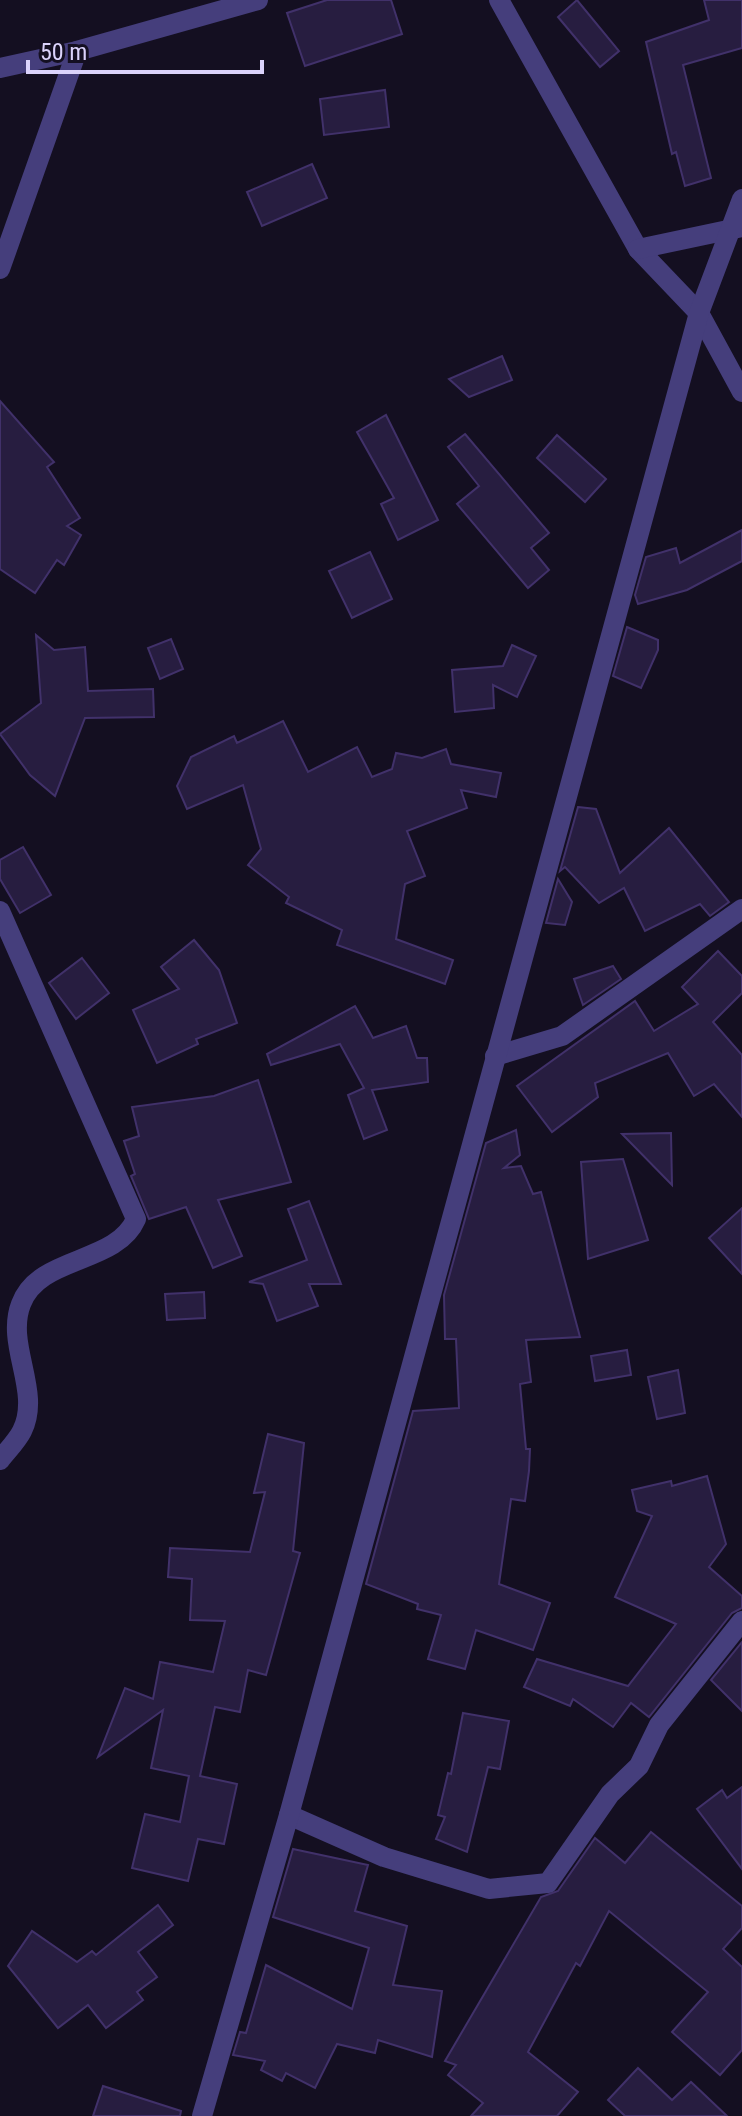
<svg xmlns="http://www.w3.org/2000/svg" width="742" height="2116" font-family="'Roboto Condensed',sans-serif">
  <rect width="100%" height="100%" fill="#140f21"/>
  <g fill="#271d40" stroke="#41316a" stroke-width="2">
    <polygon points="327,0 391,0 402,34 305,66 287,13"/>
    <polygon points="577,0 619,51 600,67 558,17"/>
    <polygon points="704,0 742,0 742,48 683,65 711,178 685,186 676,152 672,154 646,42 709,20"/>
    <polygon points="385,90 389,127 324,135 320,99"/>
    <polygon points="312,164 327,198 262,226 247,192"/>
    <polygon points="502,356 512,380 469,397 449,379"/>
    <polygon points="0,401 54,462 47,467 80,518 67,526 81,535 64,565 57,560 35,593 0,569"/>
    <polygon points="386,415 438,520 398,540 381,504 394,498 357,432"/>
    <polygon points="465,434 549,533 531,548 549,570 528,588 457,504 479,486 448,447"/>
    <polygon points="557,435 606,479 585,502 537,458"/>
    <polygon points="742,530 742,561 687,590 638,604 635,595 646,557 676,548 680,563"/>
    <polygon points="370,552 392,599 352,618 329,571"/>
    <polygon points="627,627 658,640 658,650 641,688 613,676"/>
    <polygon points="36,635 54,650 85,647 88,691 153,689 154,717 85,718 55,796 30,775 0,734 41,703"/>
    <polygon points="171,639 183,669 160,679 148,648"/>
    <polygon points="512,645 536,656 517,697 493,685 494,708 455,712 452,670 503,666"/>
    <polygon points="283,721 308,772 357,747 372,777 392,769 396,753 422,758 446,749 451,764 501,773 496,797 461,790 467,808 407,831 425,876 405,884 396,939 453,960 445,984 337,945 342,930 286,903 289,897 248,865 261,849 243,785 187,809 177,786 191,757 234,736 237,743"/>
    <polygon points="578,807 596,809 620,873 669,828 729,902 710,916 700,904 645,931 624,888 599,903 565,867 560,871"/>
    <polygon points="23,847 51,895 20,913 0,879 0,860"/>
    <polygon points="558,879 572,902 565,925 546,923"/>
    <polygon points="194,940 219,970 237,1023 196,1039 198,1044 157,1063 133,1010 179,989 161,967"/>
    <polygon points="718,951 742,976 742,993 713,1022 742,1055 742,1117 714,1084 694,1096 668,1053 595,1083 598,1097 552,1132 517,1086 635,1001 654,1031 698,1004 682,987"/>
    <polygon points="82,958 109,993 76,1019 49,983"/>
    <polygon points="613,966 621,979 583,1005 574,979"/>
    <polygon points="355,1006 373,1038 406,1026 417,1058 427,1058 428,1082 372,1090 387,1130 364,1139 348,1095 364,1088 340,1044 271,1065 267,1054"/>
    <polygon points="258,1080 291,1182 218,1200 242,1256 213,1268 186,1207 149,1219 131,1176 135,1174 124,1141 139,1136 132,1107 214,1096"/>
    <polygon points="516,1130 520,1155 504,1168 521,1166 533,1194 541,1192 580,1337 526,1340 531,1382 520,1384 526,1449 530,1449 529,1471 525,1501 511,1499 499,1584 550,1603 533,1650 476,1630 465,1669 428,1659 441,1615 417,1609 418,1604 366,1584 413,1411 459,1408 456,1339 445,1339 444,1295 486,1143"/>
    <polygon points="671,1133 672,1185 622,1134"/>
    <polygon points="623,1159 648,1240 588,1259 581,1162"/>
    <polygon points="309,1201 341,1284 309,1284 318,1306 277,1321 263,1284 249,1282 307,1260 288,1209"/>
    <polygon points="742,1208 742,1274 709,1238"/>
    <polygon points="204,1292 205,1318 167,1320 165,1294"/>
    <polygon points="627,1350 631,1375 595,1381 591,1356"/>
    <polygon points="678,1370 685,1413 657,1419 648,1377"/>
    <polygon points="268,1434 304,1443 293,1551 300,1553 266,1675 248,1670 240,1712 215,1707 200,1776 237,1784 224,1844 198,1839 188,1881 132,1868 145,1814 180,1822 189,1776 151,1768 163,1710 98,1757 125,1688 153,1699 160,1662 213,1672 225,1621 190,1620 192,1579 168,1577 170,1548 250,1552 265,1492 254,1493"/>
    <polygon points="707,1476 726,1544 709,1567 742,1596 742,1608 732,1613 649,1717 631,1703 613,1727 573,1699 570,1706 524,1687 537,1659 628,1686 676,1624 615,1597 652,1516 637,1511 632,1490 671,1481 672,1486"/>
    <polygon points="742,1642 742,1711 711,1680"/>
    <polygon points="463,1713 509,1721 500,1769 488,1767 467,1852 436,1839 445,1817 438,1815 448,1773 451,1774"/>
    <polygon points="742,1787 742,1869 697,1809 722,1790 727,1798"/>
    <polygon points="651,1832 742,1906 742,1928 723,1949 742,1967 742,2050 720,2075 672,2032 708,1992 609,1911 580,1966 576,1963 528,2052 578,2092 557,2116 471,2116 483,2103 448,2075 456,2065 445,2061 541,1897 558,1891 595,1838 625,1863"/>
    <polygon points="293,1849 368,1865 355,1911 407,1926 393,1985 442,1991 432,2057 378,2040 375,2053 337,2044 315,2088 286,2073 282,2081 261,2070 265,2061 233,2055 240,2032 246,2033 266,1965 352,2009 369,1948 273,1917"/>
    <polygon points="158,1905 173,1925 138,1952 157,1977 137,1992 143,2000 106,2028 88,2005 58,2028 8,1966 32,1931 77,1962 92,1951 96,1955"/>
    <polygon points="638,2068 672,2100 691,2082 727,2116 625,2116 608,2100"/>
    <polygon points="103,2086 181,2111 180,2116 93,2116"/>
  </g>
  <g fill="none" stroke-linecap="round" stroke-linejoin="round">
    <g stroke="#453e7c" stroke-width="20">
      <polyline points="499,0 638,249 699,313 742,392"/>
      <polyline points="0,68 77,51 258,0"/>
      <polyline points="638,249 742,227"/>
      <polyline points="0,269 77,51"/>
      <path d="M0,911L136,1219C116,1265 39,1255 21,1304C5,1345 42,1391 22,1431C17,1441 7,1451 0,1460"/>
      <polyline points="495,1056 562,1036 742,909"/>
      <polyline points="289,1815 384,1857 489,1889 548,1883 610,1794 639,1766 659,1725 742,1621"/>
      <polyline points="202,2116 289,1815 699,313 742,199"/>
    </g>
  </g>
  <path d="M28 60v12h234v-12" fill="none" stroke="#dbd3fb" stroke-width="4"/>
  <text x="40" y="60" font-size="24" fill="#dbd3fb" stroke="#140f21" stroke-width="6" paint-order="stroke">50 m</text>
</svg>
